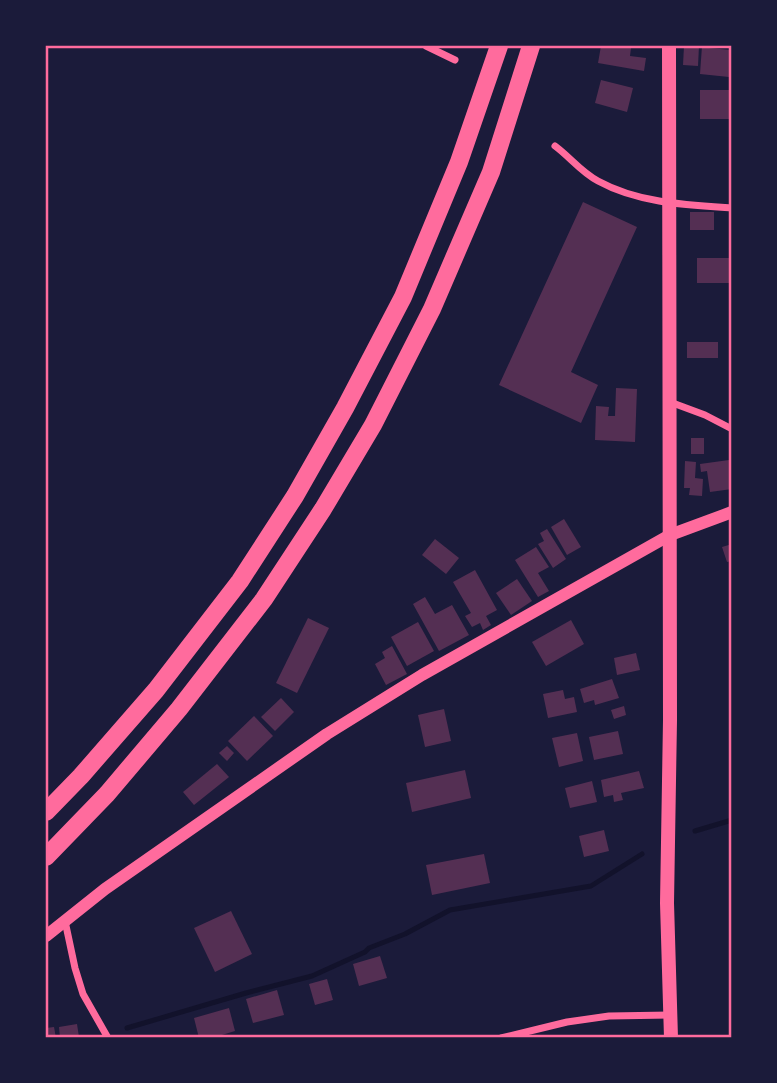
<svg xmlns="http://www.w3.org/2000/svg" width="777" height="1083" font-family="Mulish,sans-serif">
  <rect width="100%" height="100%" fill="#1b1b3a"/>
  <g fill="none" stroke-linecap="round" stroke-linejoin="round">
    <g stroke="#12122b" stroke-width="5">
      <polyline points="695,831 732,820"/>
      <polyline points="127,1028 246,993 312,976 365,952 369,948 405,934 450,910 591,886 642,854"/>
    </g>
  </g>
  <g fill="#542f53">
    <polygon points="601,46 614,46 631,48 630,56 646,58 644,71 598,63"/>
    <polygon points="684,46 699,46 698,66 683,65"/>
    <polygon points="702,46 709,46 709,48 731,50 729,77 700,74"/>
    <polygon points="601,80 633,88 627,112 595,103"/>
    <rect x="700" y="90" width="32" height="29"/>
    <polygon points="583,202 637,227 571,372 598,385 581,423 499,385"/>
    <rect x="690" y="212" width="24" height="18"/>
    <rect x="697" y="258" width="34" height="25"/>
    <rect x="687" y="342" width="31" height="16"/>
    <polygon points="616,388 637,389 635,442 595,440 596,406 609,407 608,416 615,416"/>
    <rect x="691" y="438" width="13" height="16"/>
    <polygon points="729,460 732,489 710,492 707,471 701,472 700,464"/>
    <polygon points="685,461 696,462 695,478 703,479 702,496 689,495 690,488 684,488"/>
    <polygon points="564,519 581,547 567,555 551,527"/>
    <polygon points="547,529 566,559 553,568 538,544 544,541 540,533"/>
    <polygon points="435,539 459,558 446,574 422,555"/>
    <polygon points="732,544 732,561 727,562 722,547"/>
    <polygon points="536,547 549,567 538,573 549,591 538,597 515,560"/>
    <polygon points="475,570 497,610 486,616 491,625 483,630 480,623 472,627 465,616 471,613 453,582"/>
    <polygon points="517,579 532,601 511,615 496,593"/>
    <polygon points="425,597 435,614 452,605 469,635 439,651 413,604"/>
    <polygon points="308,618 329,628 297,693 276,683"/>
    <polygon points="571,620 584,644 546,666 532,642"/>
    <polygon points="418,622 434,651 407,666 391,637"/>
    <polygon points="392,646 407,674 386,685 375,664 385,658 382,652"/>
    <polygon points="636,653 640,670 617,675 614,658"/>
    <polygon points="612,679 619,698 595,705 594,700 584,703 580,689"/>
    <polygon points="563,690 565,699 574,697 577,712 548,718 543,694"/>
    <polygon points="281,698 294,712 275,731 261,717"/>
    <polygon points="624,706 626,715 614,719 611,710"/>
    <polygon points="444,709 451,741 425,747 418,715"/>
    <polygon points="254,716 273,736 247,761 228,741"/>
    <polygon points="618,731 623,754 594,760 589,737"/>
    <polygon points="577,733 583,761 559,767 552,738"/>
    <polygon points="227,746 234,753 227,761 219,753"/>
    <polygon points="217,764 229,777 194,805 183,792"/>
    <polygon points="465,770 471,798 412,812 406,783"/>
    <polygon points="639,771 644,788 621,793 623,800 614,802 613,795 604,797 601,780"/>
    <polygon points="592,781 597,802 570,808 565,788"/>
    <polygon points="604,830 609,851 584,857 579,836"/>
    <polygon points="484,854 490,883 432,895 426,865"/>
    <polygon points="231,911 252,954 215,972 194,928"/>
    <polygon points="380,956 387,978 359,986 353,964"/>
    <polygon points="327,979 333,1000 315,1005 309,984"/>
    <polygon points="277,990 284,1015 253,1023 246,999"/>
    <polygon points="229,1008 235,1031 212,1038 199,1038 194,1018"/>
    <polygon points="77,1024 79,1037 60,1038 59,1027"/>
    <polygon points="54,1027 56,1038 46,1038 46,1028"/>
  </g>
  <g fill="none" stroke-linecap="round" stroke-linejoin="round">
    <g stroke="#ff6b9d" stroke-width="7">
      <polyline points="426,46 455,60"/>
      <path d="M555,146C570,157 581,172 598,181C638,203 686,205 732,208"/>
      <polyline points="670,402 705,415 732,429"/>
      <polyline points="65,921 75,968 83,994 108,1038"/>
      <polyline points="501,1038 567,1022 609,1016 670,1015"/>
    </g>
    <polyline stroke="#ff6b9d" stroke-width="12" points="46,936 105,889 327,734 422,675 670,535 732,512"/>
    <polyline stroke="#ff6b9d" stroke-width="14" points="669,46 670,720 667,903 671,1038"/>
    <g stroke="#ff6b9d" stroke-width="18">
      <polyline points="46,812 81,776 156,690 240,581 295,496 345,408 403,297 459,162 499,46"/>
      <polyline points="46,857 107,794 179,709 264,599 323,509 373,425 432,309 491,172 531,46"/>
    </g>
  </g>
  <rect width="777" height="1083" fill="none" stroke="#1b1b3a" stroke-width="94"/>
  <rect x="47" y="47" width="683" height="989" fill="none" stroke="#ff6b9d" stroke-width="2.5"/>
</svg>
